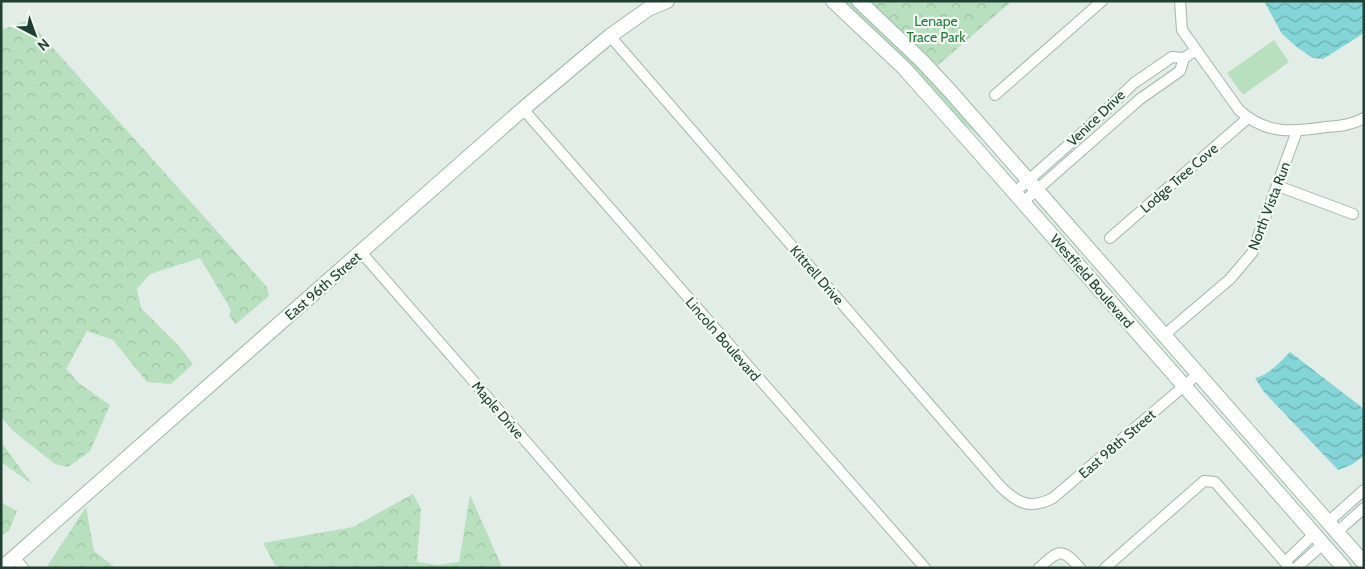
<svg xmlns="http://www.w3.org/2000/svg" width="1365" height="569" font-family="Cabin,sans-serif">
  <defs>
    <pattern id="grass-dots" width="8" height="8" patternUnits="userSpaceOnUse" patternTransform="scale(1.25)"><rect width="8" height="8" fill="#b8e0be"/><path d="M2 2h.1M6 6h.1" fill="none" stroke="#9ec1a4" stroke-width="1.8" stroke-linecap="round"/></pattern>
    <pattern id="forest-crowns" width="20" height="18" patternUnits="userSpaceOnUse" patternTransform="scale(1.25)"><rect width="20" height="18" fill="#b8e0be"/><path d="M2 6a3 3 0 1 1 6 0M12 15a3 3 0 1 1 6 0" fill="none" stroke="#9ec1a4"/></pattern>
    <pattern id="water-waves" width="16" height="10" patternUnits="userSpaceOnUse" patternTransform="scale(1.25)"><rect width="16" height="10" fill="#84d5d7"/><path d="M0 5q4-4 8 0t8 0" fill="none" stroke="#6caeaf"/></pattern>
  </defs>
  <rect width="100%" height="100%" fill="#e1ede6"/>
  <polygon fill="url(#grass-dots)" points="841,1 852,1 906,51 987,143 951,112"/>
  <g fill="url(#forest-crowns)">
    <polygon points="866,1 1012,1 936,67"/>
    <polygon points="28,20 267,287 269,296 236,324 229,316 231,310 200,258 150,274 137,289 141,308 179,346 193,364 171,384 147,382 113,340 87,331 66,369 80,384 110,405 90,451 68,467 55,464 13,431 1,417 1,30"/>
    <polygon points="1,443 4,446 32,484 1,462"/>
    <polygon points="413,494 421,509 417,562 438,565 459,562 470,495 502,567 504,568 282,568 275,565 263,543 353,527"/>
    <polygon points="1,502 17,511 9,531 1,536"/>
    <polygon points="86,507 94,551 116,568 46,568"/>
  </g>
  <polygon fill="#b8e0be" points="1274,40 1289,62 1243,95 1227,73"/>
  <g fill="url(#water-waves)">
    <polygon points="1264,1 1364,1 1364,33 1323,59 1313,58 1298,48 1282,34"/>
    <path d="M1290,352L1364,409V456L1351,465L1338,470L1264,392L1255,378C1269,375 1280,362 1290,352Z"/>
  </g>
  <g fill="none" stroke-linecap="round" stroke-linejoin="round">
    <defs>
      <g id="minor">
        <path d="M1180,1L1182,30L1239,110C1266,135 1293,132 1326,127C1340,126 1352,125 1364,118"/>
        <path d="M610,36L1000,486C1017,503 1030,510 1053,498L1198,374"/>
        <polyline points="995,95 1102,1"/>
        <polyline points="523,109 925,568"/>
        <polyline points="1278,186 1353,214"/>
        <polyline points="1015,192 1083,132 1134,83 1172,57 1184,58 1195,51"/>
        <polyline points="1023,202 1140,99 1180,71 1184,58"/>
        <polyline points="1110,238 1248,118"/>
        <polyline points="361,252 636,568"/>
        <polyline points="1163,336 1230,279 1252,253 1297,131"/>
        <polyline points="1328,522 1364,490"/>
        <polyline points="1337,532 1364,508"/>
        <polyline points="14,557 23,568"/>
        <polyline points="1285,562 1314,534"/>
        <path d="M1039,568C1059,550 1061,547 1080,568"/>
        <polyline points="1105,568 1204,481 1215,482 1290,568"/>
        <polyline points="1296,568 1323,544"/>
      </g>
      <g id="secondary">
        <polyline points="833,1 904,68 978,151 1344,568"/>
        <polyline points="859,1 922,61 950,91 1364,563"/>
        <polyline points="2,568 523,109 610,36 648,9 667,1"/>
      </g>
    </defs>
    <use href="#minor" stroke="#a3b6ad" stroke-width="12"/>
    <use href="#secondary" stroke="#9fbaad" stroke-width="16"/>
    <use href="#minor" stroke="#fff" stroke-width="10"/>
    <use href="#secondary" stroke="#fff" stroke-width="14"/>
  </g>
  <g text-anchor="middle" stroke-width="4.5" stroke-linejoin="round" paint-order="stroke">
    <g font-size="14" fill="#267a3c" stroke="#f2f9f5">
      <text x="936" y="26">Lenape<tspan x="936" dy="16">Trace Park</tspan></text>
    </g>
    <g font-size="14" fill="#204033" stroke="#f2f9f5">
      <text transform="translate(1096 118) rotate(-44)" y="5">Venice Drive</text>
      <text transform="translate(1179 178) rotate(-41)" y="5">Lodge Tree Cove</text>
      <text transform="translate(1269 206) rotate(-69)" y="5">North Vista Run</text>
      <text transform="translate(817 275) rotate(49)" y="5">Kittrell Drive</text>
      <text transform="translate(1092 281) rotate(49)" y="5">Westfield Boulevard</text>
      <text transform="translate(323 286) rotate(-41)" y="5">East 96th Street</text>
      <text transform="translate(723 339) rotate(49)" y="5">Lincoln Boulevard</text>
      <text transform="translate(498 410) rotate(49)" y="5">Maple Drive</text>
      <text transform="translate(1117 444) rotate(-41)" y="5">East 98th Street</text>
    </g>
  </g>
  <rect width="1365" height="569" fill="none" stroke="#204033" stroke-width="5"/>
  <g transform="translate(35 35) rotate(139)" stroke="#f2f9f5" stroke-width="4" paint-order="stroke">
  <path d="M0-4L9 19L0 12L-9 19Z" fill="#204033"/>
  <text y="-8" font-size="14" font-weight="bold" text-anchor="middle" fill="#204033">N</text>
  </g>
</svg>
